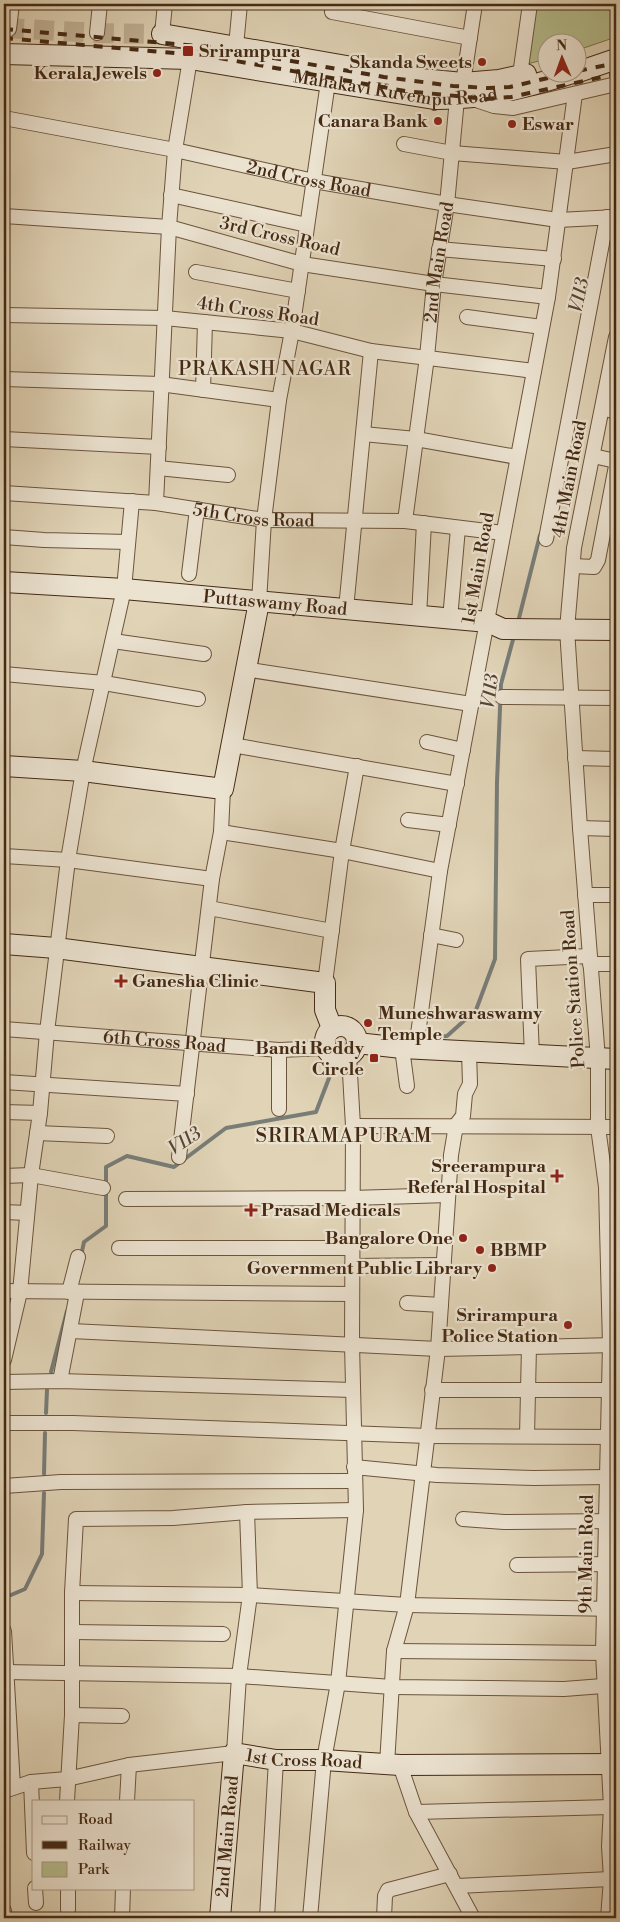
<svg xmlns="http://www.w3.org/2000/svg" width="620" height="1922" font-family="'Libre Bodoni',serif">
  <rect width="100%" height="100%" fill="#e0d3b6"/>
  <filter id="stains"><feTurbulence type="fractalNoise" baseFrequency=".004" numOctaves="4"/><feColorMatrix values="0 0 0 0 .2 0 0 0 0 .09 0 0 0 0 .02 0 0 0 .5 -.17"/></filter>
  <radialGradient id="worn" r=".72"><stop offset=".6" stop-color="#630" stop-opacity="0"/><stop offset="1" stop-color="#630" stop-opacity=".3"/></radialGradient>
  <polygon fill="#b5bc8c" stroke="#7d7350" points="534,4 561,4 616,10 616,37 578,50 578,42 548,42 547,59 527,64"/>
  <g fill="none" stroke-linecap="round" stroke-linejoin="round">
    <g stroke="#787d78" stroke-width="4">
      <polyline points="518,622 540,535"/>
      <polyline points="404,1038 447,1036 476,1010 495,959 497,782 501,684 514,636"/>
      <polyline points="81,1256 84,1242 106,1226 106,1167 127,1156 174,1167 226,1128 316,1112 334,1065 339,1058"/>
      <polyline points="51,1372 67,1311"/>
      <polyline points="46,1413 47,1390"/>
      <polyline points="44,1474 45,1433"/>
      <polyline points="11,1595 25,1589 42,1554 44,1493"/>
    </g>
    <polyline stroke="#c1b196" stroke-width="20" stroke-dasharray="20 10" stroke-linecap="butt" points="4,28 97,33 162,34"/>
    <defs>
      <g id="street">
        <polyline points="333,4 332,12 470,38"/>
        <polyline points="9,29 12,4"/>
        <polyline points="97,33 100,4"/>
        <polyline points="162,34 165,4"/>
        <polyline points="236,46 240,4"/>
        <polyline points="520,75 530,4"/>
        <polyline points="473,99 494,106 513,108 616,84"/>
        <path id="s1" d="M4,118L175,150L314,181L447,204L558,220L616,217"/>
        <polyline points="404,144 452,153 567,162 616,154"/>
        <polyline points="171,195 307,225"/>
        <polyline points="4,216 169,227 302,264 434,284 548,297"/>
        <polyline points="439,249 554,259"/>
        <polyline points="196,272 298,291"/>
        <polyline points="4,315 165,318 292,331 371,351 534,371"/>
        <polyline points="467,317 542,327"/>
        <polyline points="4,379 160,384 279,400"/>
        <polyline points="203,390 205,322"/>
        <polyline points="603,408 616,412"/>
        <polyline points="363,434 416,439 517,457"/>
        <polyline points="4,439 159,447"/>
        <polyline points="593,456 616,461"/>
        <polyline points="158,468 228,475"/>
        <path id="s2" d="M4,493L156,503L264,520L405,521L503,533"/>
        <polyline points="156,503 169,227 175,150 190,59"/>
        <path id="s3" d="M405,521L427,357L434,284L447,204L457,99L463,83L475,4"/>
        <polyline points="4,537 44,540 128,542"/>
        <polyline points="546,539 607,217"/>
        <polyline points="573,566 594,567 598,560 616,466"/>
        <polyline points="189,574 197,509"/>
        <polyline points="259,602 264,520 279,400 292,331 328,82"/>
        <polyline points="346,609 371,351"/>
        <polyline points="419,616 424,523"/>
        <polyline points="450,619 458,528"/>
        <polyline points="113,641 204,654"/>
        <polyline points="244,669 471,704"/>
        <polyline points="4,674 104,683 198,699"/>
        <polyline points="502,697 616,698"/>
        <polyline points="427,742 463,750"/>
        <polyline points="232,745 457,784"/>
        <polyline points="575,758 616,759"/>
        <polyline points="408,820 449,825"/>
        <polyline points="580,828 616,829"/>
        <polyline points="221,832 342,851 440,871"/>
        <polyline points="4,856 68,860 212,879"/>
        <polyline points="585,895 616,895"/>
        <polyline points="209,908 332,931"/>
        <polyline points="431,935 456,940"/>
        <polyline points="590,964 616,964"/>
        <polyline points="325,983 342,851 357,766"/>
        <path id="s4" d="M4,1029L279,1050L326,1048"/>
        <polyline points="402,1048 407,1086"/>
        <polyline points="416,1049 440,871 548,297 575,94"/>
        <polyline points="279,1050 279,1109"/>
        <polyline points="532,1056 528,959 589,956"/>
        <polyline points="4,1082 187,1094"/>
        <polyline points="4,1112 40,1113"/>
        <polyline points="353,1126 616,1127"/>
        <polyline points="37,1133 107,1136"/>
        <polyline points="179,1157 212,879 221,832 223,789"/>
        <polyline points="4,1176 31,1175 103,1188"/>
        <polyline points="126,1199 352,1198 448,1195"/>
        <polyline points="4,1212 27,1213"/>
        <polyline points="119,1248 352,1248"/>
        <polyline points="352,1266 444,1265"/>
        <polyline points="4,1291 352,1294"/>
        <polyline points="69,1292 78,1257"/>
        <polyline points="407,1303 441,1305"/>
        <polyline points="71,1331 438,1349 616,1345"/>
        <polyline points="4,1360 20,1292 31,1175 40,1113 47,1032 68,860 83,771 124,589 132,501"/>
        <polyline points="60,1381 77,1293"/>
        <polyline points="4,1382 60,1381 353,1390"/>
        <polyline points="432,1390 616,1390"/>
        <polyline points="4,1423 73,1423 428,1436 616,1437"/>
        <polyline points="527,1436 529,1346"/>
        <polyline points="354,1467 437,1475 534,1478 607,1477"/>
        <polyline points="4,1486 61,1482 354,1481"/>
        <polyline points="463,1519 504,1522 616,1521"/>
        <polyline points="517,1565 616,1564"/>
        <polyline points="72,1593 250,1595 407,1605 616,1609"/>
        <polyline points="4,1631 13,1787"/>
        <polyline points="72,1632 223,1634"/>
        <polyline points="394,1651 603,1653"/>
        <polyline points="4,1672 239,1676 392,1687 564,1689 616,1685"/>
        <polyline points="72,1715 122,1716"/>
        <polyline points="387,1764 394,1651 407,1605 438,1349 451,1155 456,1125 463,1116 465,1094 470,1084 469,1051"/>
        <polyline points="400,1765 416,1812 473,1918"/>
        <polyline points="31,1782 34,1853"/>
        <polyline points="4,1791 31,1782 67,1779 129,1765 234,1753 239,1676 250,1595 247,1512"/>
        <polyline points="67,1801 72,1715 72,1593 76,1519 173,1518 247,1512 356,1510"/>
        <polyline points="127,1801 129,1765"/>
        <polyline points="416,1812 611,1807"/>
        <polyline points="457,1886 611,1879"/>
        <polyline points="35,1888 36,1903"/>
        <polyline points="68,1888 68,1910"/>
        <polyline points="4,1911 5,1918"/>
        <polyline points="122,1918 123,1888"/>
        <polyline points="267,1918 276,1760"/>
        <polyline points="310,1918 324,1760 338,1683 356,1510 352,1344 353,1126 349,1056"/>
        <polyline points="384,1918 385,1896 388,1890 450,1874"/>
        <polyline points="608,1918 611,1879 609,1846 611,1807 603,1653 610,1345 606,1187 598,1127 598,1059 580,828 567,629 574,548 616,337"/>
      </g>
      <g id="secondary">
        <polyline points="162,34 421,79 463,83 499,80 526,74"/>
        <path id="s5" d="M4,54L190,59L434,99C485,100 528,87 576,72"/>
        <polyline points="578,72 616,59"/>
        <path id="s6" d="M4,582L124,589L488,622L503,629L616,630"/>
        <polyline points="4,766 83,771 223,789 259,602"/>
        <polyline points="4,944 56,948 325,983 325,1010 332,1028"/>
        <circle cx="341" cy="1042" r="16"/>
        <polyline points="357,1043 402,1048 616,1059"/>
        <path id="s7" d="M220,1918L234,1753L276,1760H324L400,1765L616,1764"/>
      </g>
    </defs>
    <use href="#street" stroke="#6c543c" stroke-width="16"/>
    <use href="#secondary" stroke="#452a14" stroke-width="22"/>
    <use href="#street" stroke="#ebe2d0" stroke-width="14"/>
    <use href="#secondary" stroke="#ebe2d0" stroke-width="20"/>
    <g stroke="#452a14" stroke-width="4" stroke-dasharray="9 9" stroke-linecap="butt">
      <polyline points="4,29 210,47 384,77 453,86 488,88 510,87 573,72"/>
      <polyline points="4,38 208,56 405,91 487,99 511,97 616,74"/>
      <polyline points="578,71 616,63"/>
    </g>
  </g>
  <g fill="#8f2418" stroke="#ebe2d0" stroke-width="2">
    <rect x="182" y="45" width="12" height="12" rx="2.5"/>
    <circle cx="482" cy="62" r="5"/>
    <circle cx="157" cy="73" r="5"/>
    <circle cx="438" cy="121" r="5"/>
    <circle cx="512" cy="124" r="5"/>
    <path d="M118.5 973.5h5v5h5v5h-5v5h-5v-5h-5v-5h5z"/>
    <circle cx="368" cy="1023" r="5"/>
    <rect x="369" y="1053" width="10" height="10" rx="2.5"/>
    <path d="M554.5 1168.5h5v5h5v5h-5v5h-5v-5h-5v-5h5z"/>
    <path d="M248.5 1202.5h5v5h5v5h-5v5h-5v-5h-5v-5h5z"/>
    <circle cx="463" cy="1238" r="5"/>
    <circle cx="480" cy="1250" r="5"/>
    <circle cx="492" cy="1268" r="5"/>
    <circle cx="568" cy="1325" r="5"/>
  </g>
  <g text-anchor="middle" stroke-width="4.5" stroke-linejoin="round" paint-order="stroke">
    <g font-size="18" font-weight="bold" fill="#452a14" stroke="#ebe2d0" text-anchor="end">
      <text x="199" y="57" text-anchor="start">Srirampura</text>
      <text x="472" y="68">Skanda Sweets</text>
      <text x="147" y="79">Kerala Jewels</text>
      <text x="428" y="127">Canara Bank</text>
      <text x="522" y="130" text-anchor="start">Eswar</text>
      <text x="132" y="987" text-anchor="start">Ganesha Clinic</text>
      <text x="378" y="1019" text-anchor="start">Muneshwaraswamy<tspan x="378" dy="21">Temple</tspan></text>
      <text x="364" y="1054">Bandi Reddy<tspan x="364" dy="21">Circle</tspan></text>
      <text x="546" y="1172">Sreerampura<tspan x="546" dy="21">Referal Hospital</tspan></text>
      <text x="261" y="1216" text-anchor="start">Prasad Medicals</text>
      <text x="453" y="1244">Bangalore One</text>
      <text x="490" y="1256" text-anchor="start">BBMP</text>
      <text x="482" y="1274">Government Public Library</text>
      <text x="558" y="1321">Srirampura<tspan x="558" dy="21">Police Station</tspan></text>
    </g>
    <g font-size="18" fill="#452a14" stroke="#ebe2d0">
      <text dy="6" stroke="none"><textPath href="#s5" startOffset="394">Mahakavi Kuvempu Road</textPath></text>
      <text dy="6" stroke="none"><textPath href="#s1" startOffset="311">2nd Cross Road</textPath></text>
      <text transform="translate(280 236) rotate(13)" y="6">3rd Cross Road</text>
      <text dy="6" stroke="none"><textPath href="#s3" startOffset="261">2nd Main Road</textPath></text>
      <text transform="translate(258 311) rotate(8)" y="6">4th Cross Road</text>
      <text transform="translate(569 479) rotate(-79)" y="6">4th Main Road</text>
      <text dy="6" stroke="none"><textPath href="#s2" startOffset="251">5th Cross Road</textPath></text>
      <text transform="translate(478 568) rotate(-80)" y="6">1st Main Road</text>
      <text dy="6" stroke="none"><textPath href="#s6" startOffset="272">Puttaswamy Road</textPath></text>
      <text transform="translate(573 989) rotate(-94)" y="6">Police Station Road</text>
      <text dy="6" stroke="none"><textPath href="#s4" startOffset="161">6th Cross Road</textPath></text>
      <text transform="translate(586 1554) rotate(-89)" y="6">9th Main Road</text>
      <text dy="6" stroke="none"><textPath href="#s7" startOffset="236">1st Cross Road</textPath></text>
      <text dy="6" stroke="none"><textPath href="#s7" startOffset="82">2nd Main Road</textPath></text>
    </g>
    <g font-size="19" font-style="italic" fill="#564635" stroke="#ebe2d0">
      <text transform="translate(578 295) rotate(-78)" y="7">V113</text>
      <text transform="translate(489 691) rotate(-83)" y="7">V113</text>
      <text transform="translate(184 1140) rotate(-34)" y="7">V113</text>
    </g>
    <g font-size="19" letter-spacing="1" fill="#452a14" stroke="#ebe2d0">
      <text x="265" y="375">PRAKASH NAGAR</text>
    </g>
    <g font-size="20" letter-spacing="1" fill="#452a14" stroke="#ebe2d0">
      <text x="344" y="1142">SRIRAMAPURAM</text>
    </g>
  </g>
  <rect width="620" height="1922" fill="none" stroke="#e0d3b6" stroke-width="20"/>
  <rect x="5" y="5" width="610" height="1912" fill="none" stroke="#452a14" stroke-width="2.5"/>
  <rect x="10" y="10" width="600" height="1902" fill="none" stroke="#452a14"/>
  <rect x="32" y="1800" width="162" height="90" fill="#ebe2d0" stroke="#a99885"/>
  <rect x="42" y="1816" width="25" height="8" fill="#ebe2d0" stroke="#a99885"/>
  <text x="78" y="1824" font-size="15" fill="#452a14">Road</text>
  <rect x="42" y="1841" width="25" height="8" fill="#452a14" stroke="#a99885"/>
  <text x="78" y="1850" font-size="15" fill="#452a14">Railway</text>
  <rect x="42" y="1862" width="25" height="15" fill="#b5bc8c" stroke="#a99885"/>
  <text x="78" y="1874" font-size="15" fill="#452a14">Park</text>
  <g transform="translate(562 58) rotate(358)"><circle r="24" fill="#ebe2d0" stroke="#a99885"/>
  <path d="M0-4L9 19L0 12L-9 19Z" fill="#8f2418"/>
  <text y="-8" font-size="14" font-weight="bold" text-anchor="middle" fill="#452a14">N</text>
  </g>
  <rect width="100%" height="100%" filter="url(#stains)"/>
  <rect width="100%" height="100%" fill="url(#worn)"/>
</svg>
